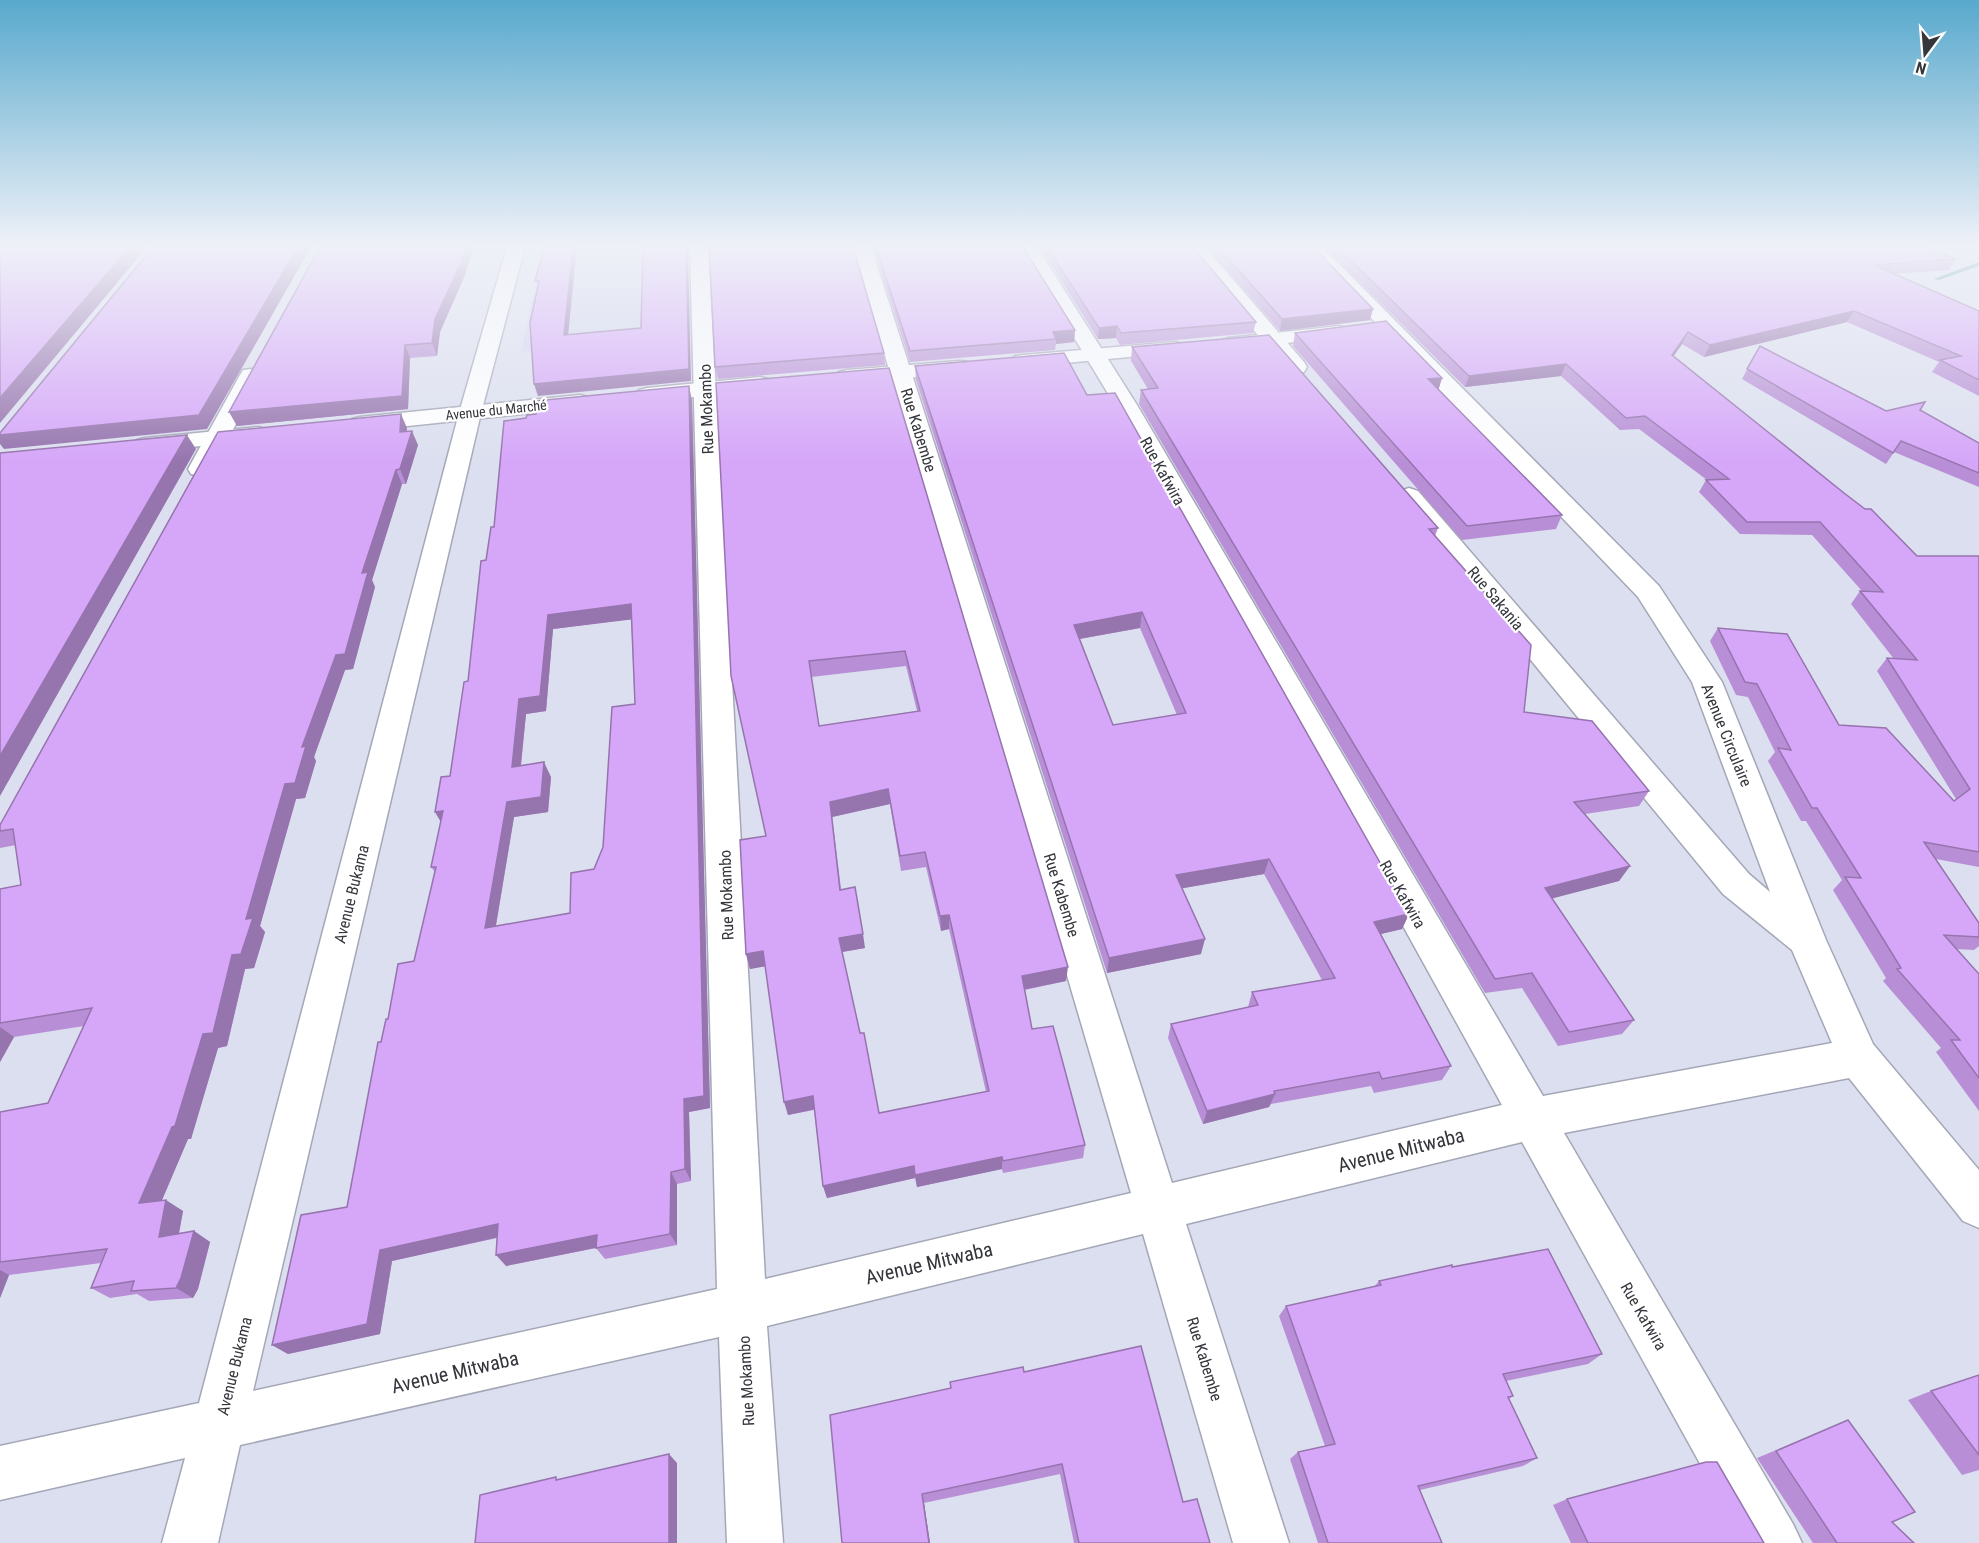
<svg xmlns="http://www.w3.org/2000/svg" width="1979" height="1543" font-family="'Roboto Condensed',sans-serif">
  <rect width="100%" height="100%" fill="#dcdfef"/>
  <polygon fill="#d0d5ec" points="543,247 684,247 685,335 521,352"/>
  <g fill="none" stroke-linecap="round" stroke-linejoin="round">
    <polygon fill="#267b86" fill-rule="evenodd" points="1979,262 1979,266 1939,280 1934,279"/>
    <defs>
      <g id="minor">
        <polygon points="507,247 525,247 481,413 253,1391 717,1289 690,247 708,247 765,1279 1131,1193 853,247 871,247 1172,1183 1502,1105 1115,405 1019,247 1037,247 1137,405 1543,1096 1832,1043 1792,950 1723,894 1396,496 1400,491 1409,488 1418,491 1749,874 1770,892 1692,682 1638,597 1303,247 1322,247 1659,586 1722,682 1826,940 1873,1044 1979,1170 1979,1228 1963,1221 1849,1078 1564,1133 1793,1524 1802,1543 1744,1543 1522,1142 1186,1224 1289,1543 1233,1543 1143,1234 767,1326 783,1543 727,1543 719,1337 240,1445 218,1543 162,1543 185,1458 0,1500 0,1446 199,1403 459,413"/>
        <polygon points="1186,247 1205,247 1304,362 1307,367 1304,372 1296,373 1288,372"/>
        <polygon points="251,369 259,370 262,375 212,469 209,474 200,476 191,474 188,469 240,375 243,370"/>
      </g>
      <g id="tertiary">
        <polygon points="1339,326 1346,328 1349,332 1346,336 1229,350 1222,348 1219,344 1222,340 1229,338"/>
        <polygon points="1175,342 1182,344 1185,348 1182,352 1023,367 1015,366 1012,361 1015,356 1023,355"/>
        <polygon points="960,361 968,362 971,367 968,372 847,384 839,382 836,377 839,372 847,370"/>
        <polygon points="760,377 768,379 771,384 768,389 647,402 639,400 636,395 639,390 647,388"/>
        <polygon points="580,395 588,397 591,402 588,407 360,431 352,429 348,424 352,419 360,417"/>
        <polygon points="258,427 266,429 270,434 266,439 145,452 137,450 133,445 137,440 145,438"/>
      </g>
    </defs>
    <use href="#minor" stroke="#a4a7b6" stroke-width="3"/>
    <use href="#tertiary" stroke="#a4a7b6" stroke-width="3"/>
    <use href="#minor" fill="#fff" fill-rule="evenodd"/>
    <use href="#tertiary" fill="#fff" fill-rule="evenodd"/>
  </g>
  <g fill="#b88fd6" fill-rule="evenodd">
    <polygon points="873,247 1023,247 1075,330 1074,342 1056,344 1055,350 910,362"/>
    <polygon points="1040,247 1193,247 1256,322 1253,333 1120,345 1116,338 1098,339"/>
    <polygon points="1207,247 1313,247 1370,320 1280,331"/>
    <polygon points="1324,247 1924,247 1956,259 1949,270 1894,274 1979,311 1979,396 1932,372 1939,362 1847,322 1704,357 1682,344 1673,357 1917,556 1979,556 1979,867 1936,859 1979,923 1979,946 1974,950 1956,949 1979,974 1979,1111 1936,1052 1941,1048 1883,981 1886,978 1833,890 1842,880 1806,821 1801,821 1768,761 1775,752 1748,697 1736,695 1710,641 1718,628 1839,725 1954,801 1956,799 1877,671 1887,658 1894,659 1851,604 1860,591 1862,591 1812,535 1740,534 1699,492 1706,480 1707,480 1639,429 1620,430 1561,376 1465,387"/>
    <polygon points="465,275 440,332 437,356 410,358 408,409 237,426"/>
    <polygon points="1295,333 1442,378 1438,390 1562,515 1556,529 1462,540 1293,346"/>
    <polygon points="1760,346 1886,411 1920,410 1979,443 1979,487 1894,452 1886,464 1742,379"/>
    <polygon points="1132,347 1438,528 1435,536 1524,712 1649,791 1639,806 1585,814 1630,866 1619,881 1552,898 1634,1020 1622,1034 1558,1046 1522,988 1485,993 1139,404 1141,390 1148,389 1131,361"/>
    <polygon points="884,353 885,365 718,379 715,367"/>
    <path d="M915,366L1087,395L1409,914L1402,929L1381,934L1451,1066L1442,1080L1374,1093L1371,1086L1271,1104L1269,1107L1203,1124L1168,1038L1171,1024L1248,1007L1252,992L1322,980L1264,874L1182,888L1201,954L1107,973L916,380ZM1140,628L1177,715L1113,725L1080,639Z"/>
    <path d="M889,368L1066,981L1025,990L1032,1029L1085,1145L1083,1158L1003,1173L1002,1169L917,1187L915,1178L827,1198L823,1186L814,1110L788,1115L765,966L750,969L746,954L766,836L731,676ZM906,666L917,711L819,726L811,677ZM890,804L901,871L926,867L941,931L949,929L986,1092L879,1113L860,1033L842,952L865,948L841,889L832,817Z"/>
    <path d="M692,400L710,1108L689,1112L691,1181L677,1184V1245L605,1259L596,1248L506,1266L497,1238L392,1261L380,1334L288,1354L272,1345L347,1207L381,1042L388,1019L414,961L435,872L431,867L441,822L435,812L450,776L468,681L486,560L494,527ZM631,619L635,704L603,847L594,869L570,913L496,926L514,817L548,812L551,777L521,766L526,714L546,711L553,629Z"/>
    <polygon points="407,428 407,431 418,445 406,484 402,484 372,580 375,587 353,669 345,670 314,757 316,761 305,798 296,799 260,926 265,932 254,968 245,969 227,1046 218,1048 191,1139 188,1139 162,1200 183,1211 179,1234 194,1231 210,1242 198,1289 193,1298 149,1301 137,1294 110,1298 91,1288 101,1263 9,1275 0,1298 0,1112 48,1103 84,1026 14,1037 0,1062 0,889 21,885 16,845 0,848 0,825"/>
    <polygon points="1452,1267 1602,1354 1588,1364 1506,1381 1513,1396 1509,1399 1537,1458 1523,1466 1420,1490 1442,1543 1318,1543 1290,1459 1298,1452 1325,1446 1279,1316 1286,1306 1374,1287 1379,1281"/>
    <polygon points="1024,1372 1183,1502 1210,1543 1074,1543 1060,1474 924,1503 930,1543 842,1543"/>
    <polygon points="1979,1375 1979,1470 1962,1475 1908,1400 1931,1391"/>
    <polygon points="1848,1420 1892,1522 1914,1543 1813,1543 1757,1458"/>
    <polygon points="1567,1499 1764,1543 1571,1543 1553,1505"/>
  </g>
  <g fill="#9674ae">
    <polygon points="130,247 147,247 0,423 0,398"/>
    <polygon points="298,247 311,247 207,429 4,449 0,444 0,435"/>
    <polygon points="466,247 474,247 465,275 440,332 437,356 432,343 435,319"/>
    <polygon points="573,247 577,247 567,346 564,335"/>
    <polygon points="686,247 688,247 691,381 538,396 534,384 689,369"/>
    <polygon points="1373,309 1370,320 1280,331 1282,319"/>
    <polygon points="1854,311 1847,322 1704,357 1710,345"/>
    <polygon points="1117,326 1116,338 1098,339 1099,328"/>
    <polygon points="1075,330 1074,342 1056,344 1056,339 1053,332"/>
    <polygon points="1688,332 1682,344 1666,367 1672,355"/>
    <polygon points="405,345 410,358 408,409 237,426 229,412"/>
    <polygon points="1566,364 1561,376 1465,387 1469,376"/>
    <polygon points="1442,378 1438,391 1428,379"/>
    <polygon points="689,386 692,400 710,1108 689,1112 691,1181 685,1169 684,1099"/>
    <polygon points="401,414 407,428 406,446 400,432"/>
    <polygon points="412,431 418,445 406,484 400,469"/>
    <polygon points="187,435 196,449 0,796 0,756"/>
    <polygon points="396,470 402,484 372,580 375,587 353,669 345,670 314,757 316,761 305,798 296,799 260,926 265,932 254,968 245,969 227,1046 218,1048 191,1139 188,1139 156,1214 139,1203 203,1034 246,919 285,784 302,747 336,655 362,573"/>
    <polygon points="631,604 635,619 553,629 546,711 526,714 519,782 512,767 519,699 548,615"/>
    <polygon points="1142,612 1140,628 1073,640 1074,625"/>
    <polygon points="544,762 551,777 548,812 514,817 493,942 485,928 507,802"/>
    <polygon points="888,789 890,804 832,817 843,904 830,802"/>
    <polygon points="443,811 444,827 435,812"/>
    <polygon points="1269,859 1264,874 1173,890 1176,875"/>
    <polygon points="1630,866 1619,881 1535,903 1545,888"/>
    <polygon points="1409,914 1402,929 1368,937 1374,922"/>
    <polygon points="949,915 949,929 941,931 940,916"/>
    <polygon points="863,934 865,948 842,952 839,938"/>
    <polygon points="1205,939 1201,954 1107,973 1109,958"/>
    <polygon points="763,951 767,966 750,969 746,954"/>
    <polygon points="1068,967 1066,981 1021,990 1022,976"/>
    <polygon points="0,1027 14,1037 0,1062"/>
    <polygon points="1275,1094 1269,1107 1203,1124 1207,1111"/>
    <polygon points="813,1096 816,1109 788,1115 784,1102"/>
    <polygon points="1002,1157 1002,1169 917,1187 915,1175"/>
    <polygon points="914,1166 915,1178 827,1198 823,1186"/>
    <polygon points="671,1172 677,1184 677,1245 670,1234"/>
    <polygon points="166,1200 183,1211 176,1248 159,1237"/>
    <polygon points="498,1224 508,1235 392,1261 380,1334 288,1354 272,1345 380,1250"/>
    <polygon points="194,1231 210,1242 198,1289 193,1298 176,1288"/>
    <polygon points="597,1235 605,1246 506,1266 496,1255"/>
    <polygon points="0,1270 9,1275 0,1298"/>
    <polygon points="669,1454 677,1463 677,1543 669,1543"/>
    <polygon points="922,1494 924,1503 930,1543 929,1543"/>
  </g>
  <g fill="#d6a6f9" stroke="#9674ae" stroke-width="1.5" fill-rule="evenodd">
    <polygon points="0,247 130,247 0,398"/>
    <polygon points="153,247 298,247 199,415 0,435 0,433"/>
    <polygon points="320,247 466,247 461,263 435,319 432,343 405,345 402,396 229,412"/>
    <polygon points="544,247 573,247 564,335 641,328 643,247 686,247 689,369 534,384 530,323 539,281 535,281"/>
    <polygon points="709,247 853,247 884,353 715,367"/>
    <polygon points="876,247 1023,247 1075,330 1053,332 1056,339 910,351"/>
    <polygon points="1047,247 1193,247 1256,322 1121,333 1117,326 1099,328"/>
    <polygon points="1218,247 1313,247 1373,309 1282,319"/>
    <polygon points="1337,247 1924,247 1956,259 1874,265 1979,311 1979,380 1940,360 1961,356 1854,311 1710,345 1688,332 1672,355 1844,493 1865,509 1871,509 1917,556 1979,556 1979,852 1924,842 1979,923 1979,937 1944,935 1979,974 1979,1078 1951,1040 1960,1040 1897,969 1901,968 1845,877 1861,878 1817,808 1812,808 1778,748 1791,750 1757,684 1745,682 1718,628 1787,634 1839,725 1886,728 1954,801 1970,789 1887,658 1917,660 1860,591 1883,592 1820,522 1747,522 1706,480 1729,479 1645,416 1626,418 1566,364 1469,376"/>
    <polygon points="1386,321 1442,378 1428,379 1562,515 1467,526 1295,333"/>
    <polygon points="1269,335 1438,528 1429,529 1531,645 1524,712 1592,721 1649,791 1574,802 1630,866 1545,888 1634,1020 1569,1032 1532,973 1495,979 1141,390 1158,388 1132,347"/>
    <polygon points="1760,346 1886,411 1925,402 1920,410 1979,443 1979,473 1901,441 1893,453 1747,369"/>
    <path d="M1064,353L1087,395L1115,393L1409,914L1374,922L1451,1066L1382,1079L1379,1072L1274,1091L1275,1094L1207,1111L1171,1024L1258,1005L1252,992L1335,978L1269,859L1176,875L1205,939L1109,958L915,366ZM1142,612L1186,713L1113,725L1074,625Z"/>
    <path d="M889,368L1068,967L1022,976L1032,1029L1053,1026L1085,1145L1003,1161L1002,1157L915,1175L914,1166L823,1186L813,1096L784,1102L763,951L746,954L740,840L766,836L731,676L716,383ZM905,651L920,711L819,726L809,661ZM888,789L900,856L925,852L940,916L949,915L989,1091L879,1113L864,1033H860L839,938L863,934L855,887L840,890L830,802Z"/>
    <path d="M689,386L704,1096L684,1099L685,1169L671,1172L670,1234L596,1248L597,1235L496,1255L498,1224L380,1250L367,1324L272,1345L301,1215L347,1207L378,1042H381L386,1019H388L398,964L414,961L436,867H431L443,811L435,812L441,777L450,776L464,682L468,681L481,561L486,560L491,527H494L504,421L526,418L527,415L536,414L535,401ZM631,604L635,704L612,707L603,847L594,869L571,873L570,913L485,928L507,802L541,797L544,762L512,767L519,699L540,696L548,615Z"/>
    <polygon points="401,414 400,432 412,431 400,469 396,470 362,573 368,572 345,654 336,655 302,747 306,746 295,783 285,784 246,919 253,918 241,954 232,955 213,1033 203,1034 175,1126 172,1127 139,1203 166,1200 159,1237 194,1231 181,1278 176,1288 131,1291 134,1281 91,1288 107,1249 0,1262 0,1112 48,1103 92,1008 0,1023 0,889 21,885 13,829 0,831 0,825 218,432"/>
    <polygon points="187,435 0,756 0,453"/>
    <polygon points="1548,1249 1602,1354 1503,1374 1513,1396 1508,1397 1537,1458 1418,1486 1442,1543 1328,1543 1298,1452 1335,1444 1286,1306 1381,1285 1379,1281 1452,1265 1452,1267"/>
    <polygon points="1141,1346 1183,1502 1197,1499 1210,1543 1079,1543 1062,1464 922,1494 929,1543 842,1543 830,1415 951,1388 950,1382 1023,1367 1024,1372"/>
    <polygon points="1979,1375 1979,1455 1931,1391"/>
    <polygon points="1848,1420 1915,1512 1892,1522 1914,1543 1837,1543 1776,1451"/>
    <polygon points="669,1454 669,1543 475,1543 480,1495 556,1477 556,1480"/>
    <polygon points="1706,1462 1717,1462 1764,1543 1588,1543 1567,1499"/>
  </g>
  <linearGradient id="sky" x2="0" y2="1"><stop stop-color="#58a9cd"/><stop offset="0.53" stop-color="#eff1f8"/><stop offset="1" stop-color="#eff1f8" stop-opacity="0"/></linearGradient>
  <rect width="1979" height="463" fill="url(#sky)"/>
  <g text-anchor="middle" stroke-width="4.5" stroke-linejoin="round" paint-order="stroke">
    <g font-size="14" fill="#34363c" stroke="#fff">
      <text transform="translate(496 410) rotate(-6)" y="5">Avenue du Marché</text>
    </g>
    <g font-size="16" fill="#34363c" stroke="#fff">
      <text transform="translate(706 409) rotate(-92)" y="6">Rue Mokambo</text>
      <text transform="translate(919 430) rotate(73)" y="6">Rue Kabembe</text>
      <text transform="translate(1163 471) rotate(61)" y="6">Rue Kafwira</text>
      <text transform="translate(1496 598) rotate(50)" y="6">Rue Sakania</text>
      <text transform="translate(1727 735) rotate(68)" y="6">Avenue Circulaire</text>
      <text transform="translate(351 894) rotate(-76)" y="6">Avenue Bukama</text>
      <text transform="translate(1403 894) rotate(60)" y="6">Rue Kafwira</text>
      <text transform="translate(726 895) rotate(-92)" y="6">Rue Mokambo</text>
      <text transform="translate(1062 895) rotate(73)" y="6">Rue Kabembe</text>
      <text transform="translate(1644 1316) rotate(60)" y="6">Rue Kafwira</text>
      <text transform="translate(1205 1359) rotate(73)" y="6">Rue Kabembe</text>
      <text transform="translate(234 1366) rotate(-76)" y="6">Avenue Bukama</text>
      <text transform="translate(746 1381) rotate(-93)" y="6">Rue Mokambo</text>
    </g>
    <g font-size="20" fill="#34363c" stroke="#fff">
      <text transform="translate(1401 1150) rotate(-14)" y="7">Avenue Mitwaba</text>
      <text transform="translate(929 1263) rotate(-13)" y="7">Avenue Mitwaba</text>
      <text transform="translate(455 1372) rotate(-13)" y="7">Avenue Mitwaba</text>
    </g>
  </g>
  <g transform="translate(1925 54) rotate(196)" stroke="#ffffff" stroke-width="4.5" paint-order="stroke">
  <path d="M0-4.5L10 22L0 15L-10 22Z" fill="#34363c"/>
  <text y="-9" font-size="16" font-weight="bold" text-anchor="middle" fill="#34363c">N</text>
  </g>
</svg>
